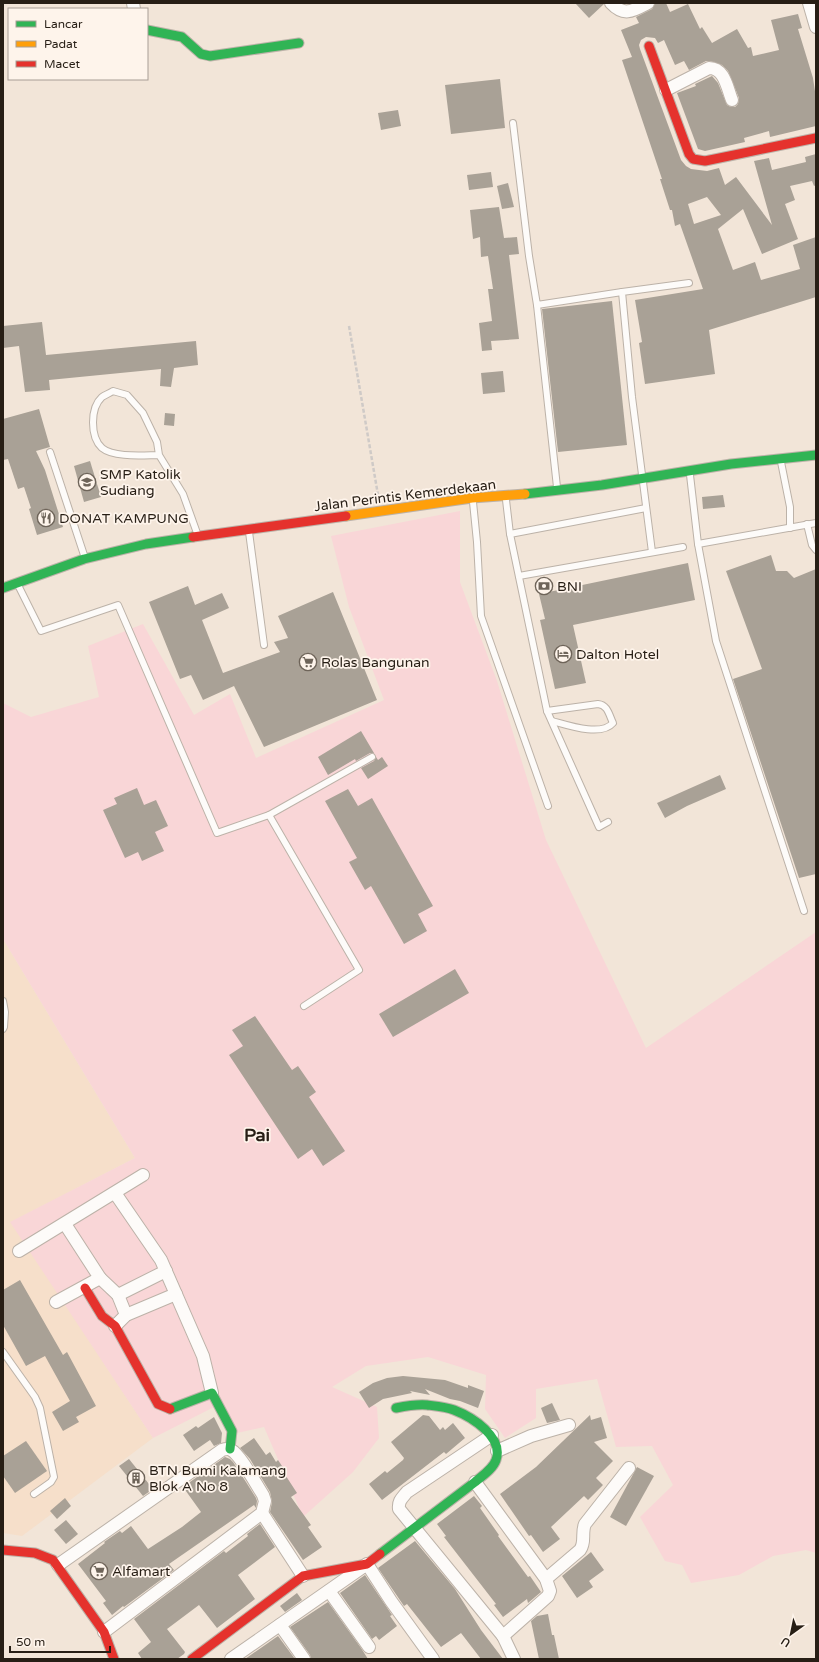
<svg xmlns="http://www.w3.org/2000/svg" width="819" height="1662" font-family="'Varela Round',sans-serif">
  <rect width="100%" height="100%" fill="#f2e5d8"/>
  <polygon fill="#f6dfca" points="3,939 135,1158 11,1222 153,1438 22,1536 3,1533"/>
  <polygon fill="#f9d6d7" points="460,511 460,582 497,681 546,840 646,1048 816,932 816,1553 806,1550 773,1556 739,1575 691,1583 682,1565 665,1561 640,1517 673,1485 652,1446 616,1447 597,1379 536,1389 536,1418 505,1438 485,1409 486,1375 428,1357 366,1366 332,1387 377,1407 379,1438 353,1472 303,1517 264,1427 237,1433 216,1406 153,1438 10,1222 135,1158 3,939 3,703 31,717 99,697 88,646 143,624 194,715 230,694 256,758 384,700 349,607 331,536"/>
  <g fill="#a9a196" fill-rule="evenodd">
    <polygon points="575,3 604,3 604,4 589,18"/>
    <path d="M655,3H666L670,12L688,4L700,29L702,27L712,43L737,29L748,48L751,47L753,56L779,50L771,20L798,14L802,28L798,29L813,78L816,98V126L770,137L769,131L744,138L745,142L705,151L698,149L677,93L696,86L695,84L712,76L718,83L727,105L731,107H735L738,104L739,98L728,71L722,65L710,61H706L689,70L684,61L675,65L664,40L658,43L655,38L646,37L641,40L639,45L640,49L681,160L686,166L691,169L707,171L719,168L725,185L736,177L772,225L754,161L769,158L772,170L806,162L805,157L816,154V185L814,186L812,181L790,186L795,200L785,204L798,239L762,254L743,209L718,229L733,270L755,262L761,280L800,269L793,245L816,237V297L709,330L715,374L645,384L639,343L642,342L635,300L703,289L680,224L675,226L672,210H670L660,179H662L622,60L632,57L621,30L639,23L636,17L652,9ZM707,197L721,215L694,224L688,204Z"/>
    <polygon points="500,79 505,128 451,134 445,85"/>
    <polygon points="398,110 401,126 381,130 378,113"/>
    <polygon points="491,172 493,187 469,190 467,175"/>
    <polygon points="508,183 514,207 502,209 497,186"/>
    <polygon points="499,207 504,238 517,237 519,254 509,255 519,339 491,341 492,350 482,351 479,323 492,321 488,289 493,289 488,256 481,257 480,237 473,239 470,210"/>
    <polygon points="612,301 627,445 558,452 542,309"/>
    <polygon points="42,322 46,355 196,341 198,365 174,368 171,387 160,386 161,369 49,380 50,390 25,392 19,346 3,348 3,326"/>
    <polygon points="503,371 505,392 483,394 481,373"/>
    <polygon points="39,409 50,447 36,451 45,470 63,527 37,535 29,509 31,508 24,487 18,489 8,459 3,460 3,419"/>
    <polygon points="165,413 175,414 174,426 164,425"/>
    <polygon points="90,461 101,497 84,502 74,466"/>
    <polygon points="723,495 725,507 703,509 702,497"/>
    <polygon points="771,555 776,571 787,571 794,578 816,569 816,874 799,878 733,679 762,669 726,571"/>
    <polygon points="688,563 695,600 573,625 586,683 555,689 540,620 545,619 539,594"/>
    <polygon points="188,586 195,605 222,593 229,608 202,620 223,673 280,652 274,642 288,638 278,616 333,592 377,700 264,747 234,686 203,700 191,675 180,679 149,602"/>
    <polygon points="361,731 374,753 370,753 356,761 355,759 328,775 318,757"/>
    <polygon points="376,757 378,760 382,757 388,766 368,779 361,768 374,761"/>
    <polygon points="720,775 726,789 687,806 665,818 657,803"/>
    <polygon points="137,788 144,805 156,800 168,826 155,832 164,851 142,861 138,852 125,858 103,810 117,804 114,798"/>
    <polygon points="348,789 358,806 372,798 433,906 418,914 427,931 404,944 371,886 365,890 349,862 357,858 325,801"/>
    <polygon points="455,969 469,993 393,1037 379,1014"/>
    <polygon points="255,1016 292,1070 298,1066 316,1092 309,1097 345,1151 323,1166 312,1149 298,1159 229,1055 243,1046 232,1030"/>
    <polygon points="20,1280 63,1355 67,1352 96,1406 76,1417 79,1422 63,1431 52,1412 70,1401 45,1356 26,1366 3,1325 3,1290"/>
    <polygon points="403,1376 445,1380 468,1388 468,1385 484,1391 478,1408 460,1401 450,1399 425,1389 430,1395 410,1391 412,1393 383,1399 369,1408 359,1392 373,1383 387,1378"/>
    <polygon points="552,1403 560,1420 547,1423 541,1408"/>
    <polygon points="423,1415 429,1416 440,1430 443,1427 445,1430 453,1423 465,1438 446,1454 444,1452 382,1500 369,1484 385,1471 387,1473 403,1460 404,1458 391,1442"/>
    <polygon points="590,1415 591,1420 601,1417 607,1438 594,1442 613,1461 596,1478 603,1485 588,1500 584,1496 551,1527 560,1539 543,1552 531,1535 529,1536 500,1494 536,1467"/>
    <polygon points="214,1417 222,1433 221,1443 214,1446 210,1440 194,1451 183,1435 196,1426 198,1428"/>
    <polygon points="254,1438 266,1455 270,1452 276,1462 278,1460 286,1472 284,1473 297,1493 291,1497 311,1525 308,1527 322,1547 303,1560 270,1512 272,1502 270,1492 250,1459 240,1448"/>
    <polygon points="26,1441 47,1471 15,1493 3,1476 3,1456"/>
    <polygon points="225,1457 230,1459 233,1462 246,1482 256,1498 257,1501 256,1508 254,1505 169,1564 174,1570 124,1607 123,1606 112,1615 103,1603 106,1601 78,1564 105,1543 104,1542 120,1531 122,1533 131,1526 148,1549 182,1527 201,1512 183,1487"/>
    <polygon points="129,1459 153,1489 143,1496 119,1466"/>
    <polygon points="637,1467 654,1476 626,1526 610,1517"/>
    <polygon points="474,1496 482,1506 480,1508 499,1535 498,1536 528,1577 530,1576 541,1592 528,1603 527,1599 503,1617 494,1605 496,1604 444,1537 446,1536 437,1524"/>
    <polygon points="65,1498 71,1506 57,1519 50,1511"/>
    <polygon points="66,1520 78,1534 66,1544 54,1530"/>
    <polygon points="260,1524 275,1547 238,1575 255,1599 217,1628 199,1605 167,1629 185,1652 184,1654 177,1659 142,1659 138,1653 151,1642 134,1619 224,1551 226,1553 248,1536 247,1534"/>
    <polygon points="415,1541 455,1589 481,1630 503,1659 481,1659 461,1633 441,1647 407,1604 404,1606 378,1568"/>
    <polygon points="591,1552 604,1570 589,1581 593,1587 577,1598 562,1576"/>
    <polygon points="365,1575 392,1615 390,1616 397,1626 379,1640 376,1636 372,1639 340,1593"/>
    <polygon points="297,1593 302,1600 285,1612 280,1606"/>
    <polygon points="328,1602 361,1648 368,1659 311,1659 310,1655 290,1627"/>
    <polygon points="548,1614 552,1635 554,1635 559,1659 539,1659 531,1621 537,1616"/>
    <polygon points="278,1636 295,1659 245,1659"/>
  </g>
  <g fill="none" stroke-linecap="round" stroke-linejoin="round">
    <defs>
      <g id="lane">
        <polyline points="513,123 529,256 537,305 622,292"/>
        <polyline points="537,305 557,487"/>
        <polyline points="50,452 84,555"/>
        <path d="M159,455C145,455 114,458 102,448C90,437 90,408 102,397C105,395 110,393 113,391L127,395L143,413L157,442L159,455L183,494L197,533"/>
        <polyline points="781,462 790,507 790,528"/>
        <polyline points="690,475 698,544 716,641 804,911"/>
        <polyline points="506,500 510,534 547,711 599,827 608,822"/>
        <polyline points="473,502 477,542 481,616 548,806"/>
        <polyline points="807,524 812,545 816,550"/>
        <polyline points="249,532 264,645"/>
        <polyline points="510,534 646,508"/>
        <polyline points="698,544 816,523"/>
        <polyline points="652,552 632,397 622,292 689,283"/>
        <polyline points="519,576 683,547"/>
        <polyline points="18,585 41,631 118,605 217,833 269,815 359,970 304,1006"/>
        <path d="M547,711L598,704C608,705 609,715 613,723C601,737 567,725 552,721"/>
        <polyline points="269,815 372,757"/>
        <polyline points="3,1001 5,1012 4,1027 3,1029"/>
        <polyline points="3,1352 35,1397 40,1408 54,1477 51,1482 34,1494"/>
      </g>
      <g id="street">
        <polyline points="133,3 134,9"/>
        <path d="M611,3C624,17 633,11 648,3"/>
        <polyline points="809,3 816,27"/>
        <path d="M666,90L709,68C725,68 727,88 732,100"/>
        <polyline points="115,1193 161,1260 203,1356 212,1393"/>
        <polyline points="19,1251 143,1175"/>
        <polyline points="100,1278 118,1295 126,1315"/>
        <polyline points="118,1295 166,1271"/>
        <polyline points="56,1302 100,1278 65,1224"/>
        <polyline points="115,1326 126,1315 176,1294"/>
        <polyline points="497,1451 531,1436 569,1425"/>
        <path d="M475,1482L546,1579L550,1591L548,1596L503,1636L399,1509C398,1501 402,1498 407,1492L492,1435"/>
        <polyline points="262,1513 303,1576"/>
        <path d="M58,1565L222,1450C225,1449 228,1448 231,1450C240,1454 257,1486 263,1495L265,1501L262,1513L104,1632"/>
        <path d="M546,1579L580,1550C586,1542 581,1533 585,1524L629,1468"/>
        <polyline points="329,1591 369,1647"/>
        <polyline points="280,1625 304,1659"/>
        <polyline points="503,1636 514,1659"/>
        <polyline points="231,1659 367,1564 391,1601 433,1659"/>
      </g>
      <g id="fast">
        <polyline points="147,30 182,37 201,54 210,56 299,43"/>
        <polyline points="525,494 602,485 731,464 816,455"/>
        <polyline points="3,588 84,559 146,544 193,537"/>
        <polyline points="170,1409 212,1393 232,1431 230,1449"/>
        <path d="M380,1554L475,1482C482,1476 493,1469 496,1460C504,1437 472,1417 454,1410C446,1407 435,1406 427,1405C416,1404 406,1406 396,1408"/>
      </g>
      <polyline id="slow" points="346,516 472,498 525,494"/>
      <g id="jam">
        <polyline points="649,46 689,154 693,159 705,161 816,138"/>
        <polyline points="193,537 346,516"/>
        <polyline points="85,1288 102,1316 115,1326 158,1404 170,1409"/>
        <polyline points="3,1550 35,1553 53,1560 104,1632 114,1659"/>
        <polyline points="192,1659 303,1576 367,1564 380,1554"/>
      </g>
    </defs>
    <use href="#lane" stroke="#bcb2a8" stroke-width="8"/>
    <use href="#street" stroke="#bcb2a8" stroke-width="14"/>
    <use href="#fast" stroke="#bcb2a8" stroke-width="11"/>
    <use href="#slow" stroke="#bcb2a8" stroke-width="11"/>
    <use href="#jam" stroke="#bcb2a8" stroke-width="11"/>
    <polyline stroke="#cfcac7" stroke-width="2.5" stroke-dasharray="4 2" stroke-linecap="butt" points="349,326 378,495"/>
    <use href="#lane" stroke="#fdfbf9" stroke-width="6"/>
    <use href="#street" stroke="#fdfbf9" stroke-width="12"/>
    <use href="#fast" stroke="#30b455" stroke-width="9"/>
    <use href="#slow" stroke="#ff9f0a" stroke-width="9"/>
    <use href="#jam" stroke="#e5322d" stroke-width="9"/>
  </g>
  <defs>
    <symbol id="school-ring" viewBox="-11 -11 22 22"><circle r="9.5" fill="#fef4eb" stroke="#6e6459" stroke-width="1.5"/><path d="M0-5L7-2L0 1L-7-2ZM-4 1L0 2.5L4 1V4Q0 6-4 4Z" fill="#6e6459"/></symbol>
    <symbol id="restaurant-ring" viewBox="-11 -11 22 22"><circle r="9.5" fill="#fef4eb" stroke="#6e6459" stroke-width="1.5"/><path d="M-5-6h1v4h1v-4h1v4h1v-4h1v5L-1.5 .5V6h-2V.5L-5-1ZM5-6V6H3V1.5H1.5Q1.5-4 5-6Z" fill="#6e6459"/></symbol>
    <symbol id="bank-ring" viewBox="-11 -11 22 22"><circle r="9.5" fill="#fef4eb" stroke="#6e6459" stroke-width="1.5"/><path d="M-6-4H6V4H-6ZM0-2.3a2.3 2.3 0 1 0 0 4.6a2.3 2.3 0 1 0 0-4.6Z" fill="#6e6459"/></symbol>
    <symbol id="hotel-ring" viewBox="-11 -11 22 22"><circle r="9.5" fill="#fef4eb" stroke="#6e6459" stroke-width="1.5"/><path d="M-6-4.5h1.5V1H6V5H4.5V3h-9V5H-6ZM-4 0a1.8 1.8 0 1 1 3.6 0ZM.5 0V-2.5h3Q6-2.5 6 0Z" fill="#6e6459"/></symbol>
    <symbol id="supermarket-ring" viewBox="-11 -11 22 22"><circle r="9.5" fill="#fef4eb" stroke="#6e6459" stroke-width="1.5"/><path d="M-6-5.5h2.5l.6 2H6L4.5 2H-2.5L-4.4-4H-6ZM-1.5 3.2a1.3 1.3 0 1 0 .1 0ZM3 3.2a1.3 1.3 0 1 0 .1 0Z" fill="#6e6459"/></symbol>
    <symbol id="building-ring" viewBox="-11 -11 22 22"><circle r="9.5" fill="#fef4eb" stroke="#6e6459" stroke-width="1.5"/><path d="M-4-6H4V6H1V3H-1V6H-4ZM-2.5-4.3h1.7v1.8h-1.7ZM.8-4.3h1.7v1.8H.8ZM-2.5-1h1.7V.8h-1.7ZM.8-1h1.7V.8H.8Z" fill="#6e6459"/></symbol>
  </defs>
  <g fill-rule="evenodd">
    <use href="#school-ring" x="77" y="472" width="20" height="20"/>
    <use href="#restaurant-ring" x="36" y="508" width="20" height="20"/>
    <use href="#bank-ring" x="534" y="576" width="20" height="20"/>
    <use href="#hotel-ring" x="553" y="644" width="20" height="20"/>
    <use href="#supermarket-ring" x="298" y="652" width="20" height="20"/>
    <use href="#building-ring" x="126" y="1468" width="20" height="20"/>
    <use href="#supermarket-ring" x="89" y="1561" width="20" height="20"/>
  </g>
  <g text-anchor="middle" stroke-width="3.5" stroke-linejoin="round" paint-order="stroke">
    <g font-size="14" fill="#271e15" stroke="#fef4eb" text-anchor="start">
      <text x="100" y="479">SMP Katolik<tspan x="100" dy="16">Sudiang</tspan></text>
      <text x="59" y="523">DONAT KAMPUNG</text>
      <text x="557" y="591">BNI</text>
      <text x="576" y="659">Dalton Hotel</text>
      <text x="321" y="667">Rolas Bangunan</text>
      <text x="149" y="1475">BTN Bumi Kalamang<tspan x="149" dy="16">Blok A No 8</tspan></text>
      <text x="112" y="1576">Alfamart</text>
    </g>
    <g font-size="14" fill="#271e15" stroke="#fef4eb">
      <text transform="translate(405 495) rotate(-7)" y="5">Jalan Perintis Kemerdekaan</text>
    </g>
    <g font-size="18" font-weight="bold" fill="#271e15" stroke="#fef4eb">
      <text x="257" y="1141">Pai</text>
    </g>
  </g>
  <rect width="819" height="1662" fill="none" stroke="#271e15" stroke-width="8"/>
  <rect x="8" y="8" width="140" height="72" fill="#fef4eb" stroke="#a89e95"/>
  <rect x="16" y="21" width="20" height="6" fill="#30b455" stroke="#a89e95"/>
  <text x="44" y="28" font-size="12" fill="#271e15">Lancar</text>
  <rect x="16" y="41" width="20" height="6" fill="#ff9f0a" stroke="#a89e95"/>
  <text x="44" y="48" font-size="12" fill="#271e15">Padat</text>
  <rect x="16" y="61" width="20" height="6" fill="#e5322d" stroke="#a89e95"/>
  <text x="44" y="68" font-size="12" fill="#271e15">Macet</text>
  <g transform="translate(791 1634) rotate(213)" stroke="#fef4eb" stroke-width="3" paint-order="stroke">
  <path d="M0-3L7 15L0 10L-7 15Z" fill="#271e15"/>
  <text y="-6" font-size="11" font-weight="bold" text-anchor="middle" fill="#271e15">U</text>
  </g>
  <path d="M10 1646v6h100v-6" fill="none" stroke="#271e15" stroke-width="2"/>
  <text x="16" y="1646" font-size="12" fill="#271e15" stroke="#fef4eb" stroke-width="3" paint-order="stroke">50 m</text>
</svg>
